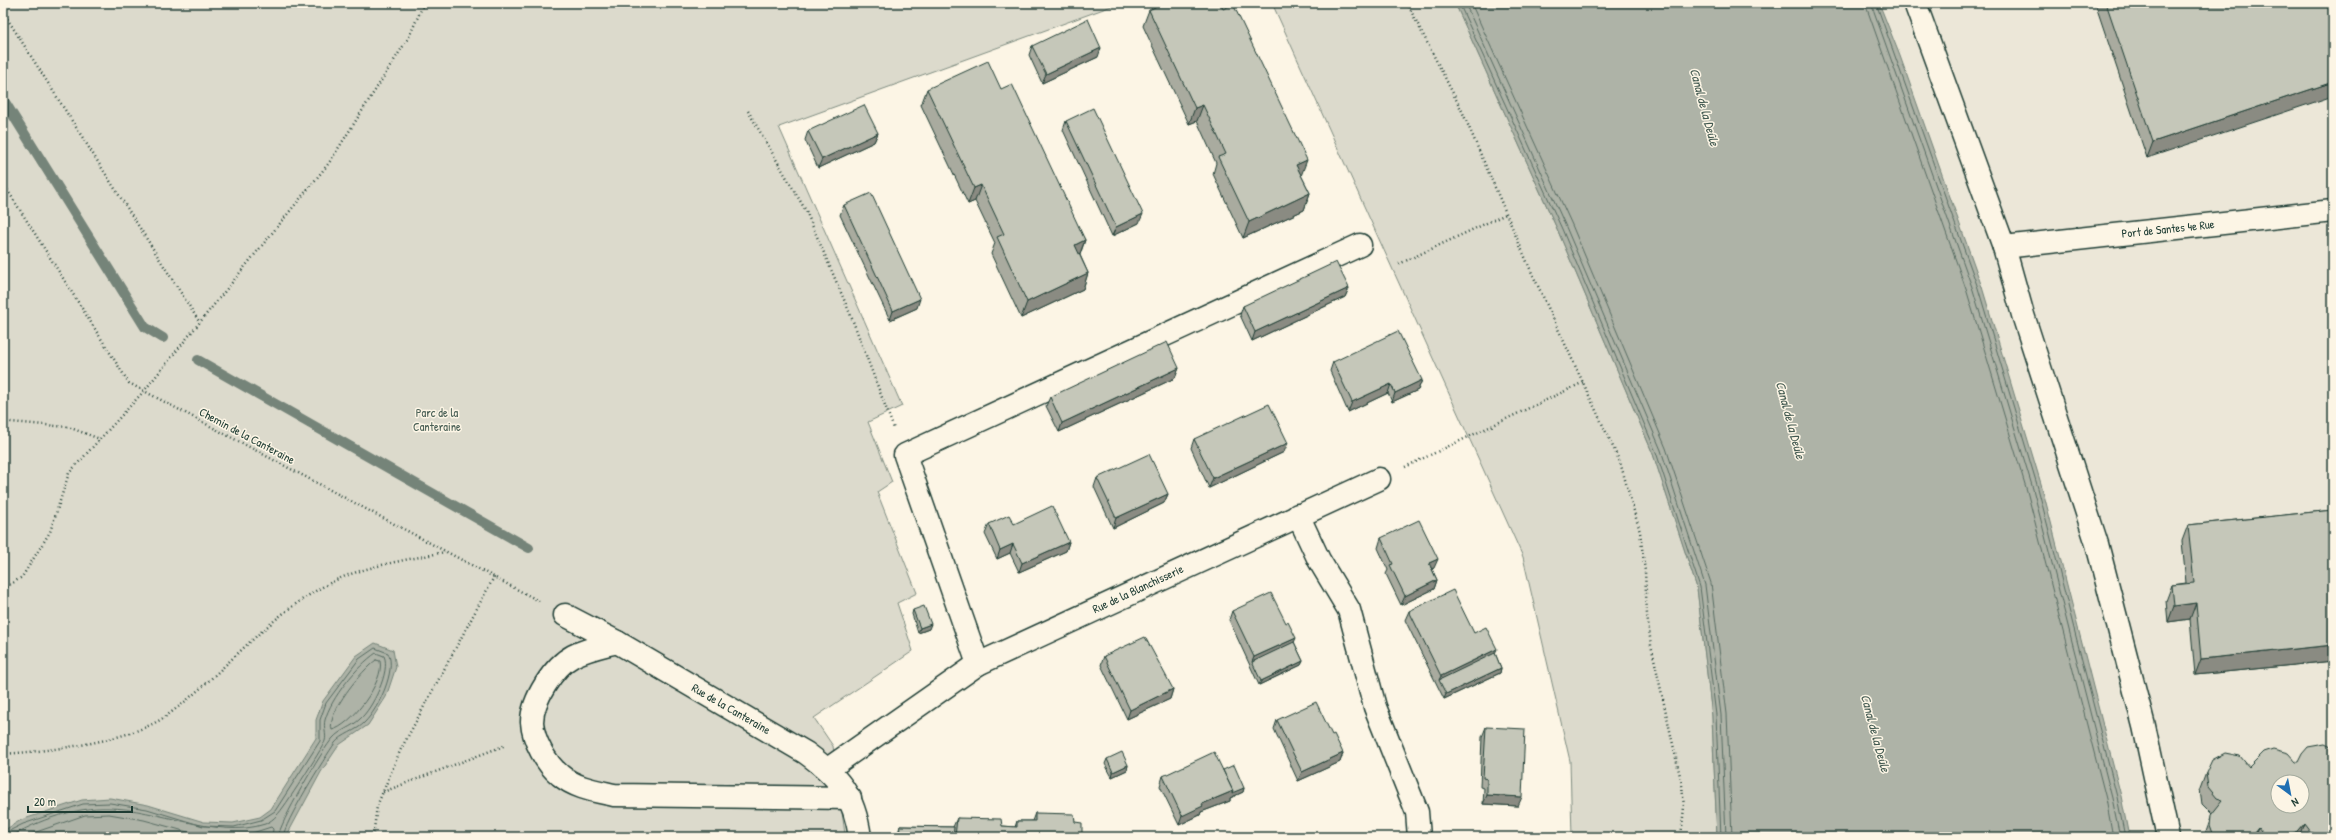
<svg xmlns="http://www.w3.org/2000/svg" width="2336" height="840" font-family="'Patrick Hand',sans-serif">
  <rect width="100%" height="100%" fill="#fcf5e5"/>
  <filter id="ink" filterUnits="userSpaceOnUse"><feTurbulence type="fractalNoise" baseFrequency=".025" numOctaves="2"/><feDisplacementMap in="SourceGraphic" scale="8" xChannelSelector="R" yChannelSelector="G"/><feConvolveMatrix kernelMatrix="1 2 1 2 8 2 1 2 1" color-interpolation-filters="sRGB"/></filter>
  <g filter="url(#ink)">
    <path fill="#ece7d8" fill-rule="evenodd" d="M1618,3H2333V837H1893ZM2278,782H2302V806H2278Z"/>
    <g fill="#dcdacc" stroke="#7e8c80">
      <polygon points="3,3 1120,3 779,127 902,406 868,422 892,482 877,492 917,593 897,603 913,651 814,718 833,746 845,834 815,837 3,837"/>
      <polygon points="1272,3 1455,3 1558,231 1653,454 1697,588 1712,716 1717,837 1572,837 1570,761 1523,557"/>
    </g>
    <g fill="#aeb3a7" stroke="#758479">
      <polygon points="1455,3 1879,3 1900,56 1982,287 2042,487 2121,796 2129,837 1717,837 1712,716 1697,588 1653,454 1558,231"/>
      <polygon points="375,643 393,650 396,667 386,697 368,725 339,745 321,772 286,837 3,837 3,831 21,820 82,800 110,798 148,805 204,822 233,823 260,817 271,809 316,738 316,720 323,701 356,656"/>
    </g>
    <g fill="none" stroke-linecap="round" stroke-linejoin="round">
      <g stroke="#586c62" stroke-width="1">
        <polyline points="1459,3 1562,229 1656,452 1700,587 1716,715 1721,837"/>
        <polyline points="1465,3 1566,227 1661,450 1705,585 1721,715 1726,837"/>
        <polyline points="1471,3 1572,225 1666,448 1711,583 1727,714 1732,837"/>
        <polyline points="1865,3 1967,292 2027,491 2106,799 2113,837"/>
        <polyline points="1871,3 1973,290 2033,489 2112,798 2120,837"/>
        <polyline points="1876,3 1978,288 2038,488 2117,797 2125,837"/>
        <path d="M376,660L380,661C385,681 351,726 332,730C326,713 362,670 376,660Z"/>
        <path d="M3,834L23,824L83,804L110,803L147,809L203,826L234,827L261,820L275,811L320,741V720L326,703L359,659L375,648L388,653C397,670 378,709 365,722C357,731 342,734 335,743C325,757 284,823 283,837"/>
        <path d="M10,837C38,820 76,807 108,808C157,808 217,840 265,824C269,822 274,819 277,815C283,810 322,749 325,741C327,735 323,727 325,720C331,698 357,666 376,653L384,656C391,671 372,709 360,719C352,727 340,730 333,738C323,748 278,826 278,837"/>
        <polyline points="22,837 85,815 109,814 144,820 206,837"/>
        <polyline points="240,837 271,827 273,829 272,837"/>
      </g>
      <g stroke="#758479" stroke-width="10">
        <polyline points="3,99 145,327 163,338"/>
        <polyline points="198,360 529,548"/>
      </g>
      <defs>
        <g id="minor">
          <polyline points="1915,3 2004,247 2023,315 2097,544 2144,726 2168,837"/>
          <polyline points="2004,247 2333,211"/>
          <polyline points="1298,515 1319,560 1349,610 1375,707 1417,812 1419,837"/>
          <path d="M565,615L617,642L806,753C839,777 854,795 860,837"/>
          <path d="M617,642C602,646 587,649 573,656C554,666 532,700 532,722C533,740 546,764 560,775C575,788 596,791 614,795L850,798"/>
          <polyline points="978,664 905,455 1360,245"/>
          <polyline points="828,769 978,664 1379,479"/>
        </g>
      </defs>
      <use href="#minor" stroke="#1f3d34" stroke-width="25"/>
      <g stroke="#1f3d34" stroke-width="2.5" stroke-dasharray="1 3" stroke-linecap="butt">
        <polyline points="1407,3 1462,111 1531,271 1620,462 1640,532 1645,571 1647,615 1651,645 1682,785 1684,807 1681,837"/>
        <polyline points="3,12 200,323"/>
        <polyline points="748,111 806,211 851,316 894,429"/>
        <polyline points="3,183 129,383 539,601"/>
        <polyline points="1399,264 1506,214"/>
        <polyline points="3,419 11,422 68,427 100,439 144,391 329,163 409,37 424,3"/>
        <polyline points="1405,467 1584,382"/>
        <polyline points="3,589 22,577 50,532 69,473 100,439"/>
        <path d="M3,754C49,751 132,742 169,714C227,671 267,614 334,581C365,566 411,559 445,552"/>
        <polyline points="383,792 506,745"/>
        <polyline points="373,837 377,806 400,751 494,577"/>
      </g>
      <use href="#minor" stroke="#fcf5e5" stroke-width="22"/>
    </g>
    <g fill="#a9ab9f" stroke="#1f3d34">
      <polygon points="2095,3 2333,3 2147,158"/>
      <polygon points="1149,10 1301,175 1310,193 1304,210 1243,238 1213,174 1216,163 1197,121 1189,124 1143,26"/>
      <polygon points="1032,46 1098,57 1042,83 1029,55"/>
      <polygon points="927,89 1001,89 1085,240 1080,255 1088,273 1083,289 1021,318 991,254 995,243 975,201 968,204 921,105"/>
      <polygon points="1066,121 1139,223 1112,236 1063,130"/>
      <polygon points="808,131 878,133 874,142 818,168 805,140"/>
      <polygon points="844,205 917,308 890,320 840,215"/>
      <polygon points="1349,288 1345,297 1252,341 1240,315 1243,306"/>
      <polygon points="1333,362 1422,380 1418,390 1392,402 1388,393 1348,412 1330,371"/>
      <polygon points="1179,368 1175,378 1059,432 1046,406 1050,397"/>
      <polygon points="1194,439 1284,452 1209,488 1191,448"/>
      <polygon points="1097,478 1168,494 1164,503 1113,528 1094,487"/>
      <polygon points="2333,510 2333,661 2195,675 2190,619 2168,622 2166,601 2172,585 2186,583 2182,541 2188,525"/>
      <polygon points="989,524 1014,524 1069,542 1066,551 1019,572 1010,553 997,559 985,534"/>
      <polygon points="1381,538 1434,568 1432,569 1437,580 1434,589 1401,605 1386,574 1388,570 1378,548"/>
      <polygon points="913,610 929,629 918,633 912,614"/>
      <polygon points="1232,611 1294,642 1303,661 1301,665 1259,685 1229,620"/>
      <polygon points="1409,611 1474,633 1495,653 1501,668 1500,673 1444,699 1405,620"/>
      <polygon points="1104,656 1173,689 1170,699 1127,719 1101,665"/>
      <polygon points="1277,720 1343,753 1340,762 1298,781 1274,729"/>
      <polygon points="1486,727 1518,806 1483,804 1484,788 1480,787 1482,737"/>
      <polygon points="1107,759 1128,765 1127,770 1112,777 1105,764"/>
      <polygon points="2249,767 2333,837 2205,837 2206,831 2212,814 2202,804 2200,789 2206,773"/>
      <polygon points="1223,770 1244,788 1243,792 1230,798 1230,801 1201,812 1200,815 1179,825 1160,786 1163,776"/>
      <polygon points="1035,813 1075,822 1082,837 897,837 900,826 953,827 957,818 1002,826 1015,827 1017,821 1032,821"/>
    </g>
    <g fill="#8a8b82" stroke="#1f3d34">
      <polygon points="1101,48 1098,57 1042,83 1046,74"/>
      <polygon points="2333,82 2333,96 2147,158 2153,142"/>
      <polygon points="1203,105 1197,121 1189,124 1195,108"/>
      <polygon points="878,133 874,142 818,168 822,159"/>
      <polygon points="1307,160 1301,176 1296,165"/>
      <polygon points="981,185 975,201 968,204 974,188"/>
      <polygon points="1310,193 1304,210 1243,238 1249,222"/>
      <polygon points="1143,214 1139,223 1112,236 1116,227"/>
      <polygon points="1085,240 1079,256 1075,245"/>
      <polygon points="1088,273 1083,289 1021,318 1027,302"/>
      <polygon points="1349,288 1345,297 1252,341 1255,332"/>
      <polygon points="920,299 917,308 890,320 893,311"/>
      <polygon points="1179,368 1175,378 1059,432 1062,423"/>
      <polygon points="1422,380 1418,390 1392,402 1395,393"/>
      <polygon points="1391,384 1388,393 1348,412 1352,402"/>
      <polygon points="1288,443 1284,452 1209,488 1213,478"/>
      <polygon points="1168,494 1164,503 1113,528 1116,518"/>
      <polygon points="1069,542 1066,551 1019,572 1022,563"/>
      <polygon points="1013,544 1010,553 997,559 1000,550"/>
      <polygon points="1438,559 1434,568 1425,572 1429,563"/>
      <polygon points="1437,580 1434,589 1401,605 1405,596"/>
      <polygon points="2196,603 2190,619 2168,622 2174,606"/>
      <polygon points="931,624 929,629 918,633 920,628"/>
      <polygon points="1296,638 1292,647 1252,662 1254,657"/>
      <polygon points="2333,645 2333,661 2195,675 2201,659"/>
      <polygon points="1497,649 1493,658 1439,680 1441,676"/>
      <polygon points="1303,661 1301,665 1259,685 1261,681"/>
      <polygon points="1501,668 1500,673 1444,699 1446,694"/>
      <polygon points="1173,689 1170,699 1127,719 1130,710"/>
      <polygon points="1343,753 1340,762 1298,781 1302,772"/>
      <polygon points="1128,765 1127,770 1112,777 1113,772"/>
      <polygon points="1244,788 1243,792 1230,798 1230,801 1201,812 1200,815 1179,825 1182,816 1202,804 1233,791"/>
      <polygon points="1487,795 1522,797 1518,806 1483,804"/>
      <polygon points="2304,823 2299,837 2292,837"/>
      <polygon points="2258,827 2254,837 2250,837"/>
      <polygon points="2333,834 2333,837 2325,837 2325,836"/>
    </g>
    <g fill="#c5c7b9" stroke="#1f3d34" fill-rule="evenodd">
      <polygon points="1163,3 1220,3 1223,9 1233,4 1307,160 1296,165 1310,193 1249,222 1218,157 1226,154 1203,105 1195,108 1149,10"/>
      <polygon points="2106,3 2333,3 2333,82 2153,142"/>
      <polygon points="1088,19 1101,48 1046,74 1032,46"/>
      <polygon points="988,61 1001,89 1012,84 1085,240 1075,245 1088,273 1027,302 997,237 1004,234 981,185 974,188 927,89"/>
      <polygon points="864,105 878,133 822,159 808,131"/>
      <polygon points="1093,108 1143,214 1116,227 1066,121"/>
      <polygon points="871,193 920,299 893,311 844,205"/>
      <polygon points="1336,262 1349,288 1255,332 1243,306"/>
      <polygon points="1398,331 1422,380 1395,393 1391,384 1352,402 1333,362"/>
      <polygon points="1167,342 1179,368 1062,423 1050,397"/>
      <polygon points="1269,404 1288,443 1213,478 1194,439"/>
      <polygon points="1149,454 1168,494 1116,518 1097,478"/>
      <polygon points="1052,506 1069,542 1022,563 1013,544 1000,550 989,524 1009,515 1014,524"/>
      <polygon points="2333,510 2333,645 2201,659 2196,603 2174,606 2172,585 2194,583 2188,525"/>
      <polygon points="1419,520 1438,559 1429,563 1437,580 1405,596 1390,565 1393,564 1381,538"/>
      <polygon points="1453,590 1474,633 1486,627 1497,649 1441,676 1409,611"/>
      <polygon points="1271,593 1286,623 1288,622 1296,638 1254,657 1232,611"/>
      <polygon points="924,606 931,624 920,628 913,610"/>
      <polygon points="1145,637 1173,689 1130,710 1104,656"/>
      <polygon points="1294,642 1303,661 1261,681 1252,662"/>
      <polygon points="1495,653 1501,668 1446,694 1439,680"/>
      <polygon points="1316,702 1332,735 1334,734 1343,753 1302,772 1277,720"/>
      <polygon points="1486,727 1525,729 1522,797 1487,795 1487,779 1483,778"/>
      <path d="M2325,744L2333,748V834L2325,836L2310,831L2304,823L2292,837H2266L2264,835L2258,827L2250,837H2215L2214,836L2210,825L2211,815L2223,800L2217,798L2208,787L2206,773L2212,760L2225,753L2240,756L2249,767L2264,752L2273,749L2288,753L2296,762H2298L2302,754L2308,747ZM2278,782H2302V806H2278Z"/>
      <polygon points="1122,752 1128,765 1113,772 1107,759"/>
      <polygon points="1214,752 1233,791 1202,804 1203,806 1182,816 1163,776"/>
      <polygon points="1234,765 1244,788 1232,793 1233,791 1223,770"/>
      <polygon points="1035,813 1074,814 1075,822 1082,823 1082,837 955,837 957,818 1001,819 1002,826 1017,827 1017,821 1035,821"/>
      <polygon points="900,826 954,827 953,837 899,837"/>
      <polygon points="1316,833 1357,836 1357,837 1316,837"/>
    </g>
  </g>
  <g text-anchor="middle" stroke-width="3" stroke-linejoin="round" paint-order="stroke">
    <g font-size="12" fill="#1f3d34" stroke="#fcf5e5">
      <text transform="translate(2168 229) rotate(-6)" y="4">Port de Santes 4e Rue</text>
      <text transform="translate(247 436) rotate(28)" y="4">Chemin de la Canteraine</text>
      <text transform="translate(1138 589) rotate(-25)" y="4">Rue de la Blanchisserie</text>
      <text transform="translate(731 709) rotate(30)" y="4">Rue de la Canteraine</text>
    </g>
    <g font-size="12" fill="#455c52" stroke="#fcf5e5">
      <text x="437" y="417">Parc de la<tspan x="437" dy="14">Canteraine</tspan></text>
    </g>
    <g font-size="13" font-style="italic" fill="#435a51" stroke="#fcf5e5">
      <text transform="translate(1705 107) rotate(75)" y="5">Canal de la Deûle</text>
      <text transform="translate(1791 420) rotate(75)" y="5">Canal de la Deûle</text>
      <text transform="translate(1876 733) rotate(75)" y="5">Canal de la Deûle</text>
    </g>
  </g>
  <rect width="2336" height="840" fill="none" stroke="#fcf5e5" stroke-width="16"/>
  <rect x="8" y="8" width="2320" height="824" fill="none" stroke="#1f3d34" stroke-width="1.5" filter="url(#ink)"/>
  <g transform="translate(2290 794) rotate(148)"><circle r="19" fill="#fcf5e5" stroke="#a4ab9e"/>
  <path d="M0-3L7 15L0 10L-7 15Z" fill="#1f6fb2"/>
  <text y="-6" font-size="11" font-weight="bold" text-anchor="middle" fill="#1f3d34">N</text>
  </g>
  <path d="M28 806v6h104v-6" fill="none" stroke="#1f3d34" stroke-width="2"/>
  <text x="34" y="806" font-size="12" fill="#1f3d34" stroke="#fcf5e5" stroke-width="3" paint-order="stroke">20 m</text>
</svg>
